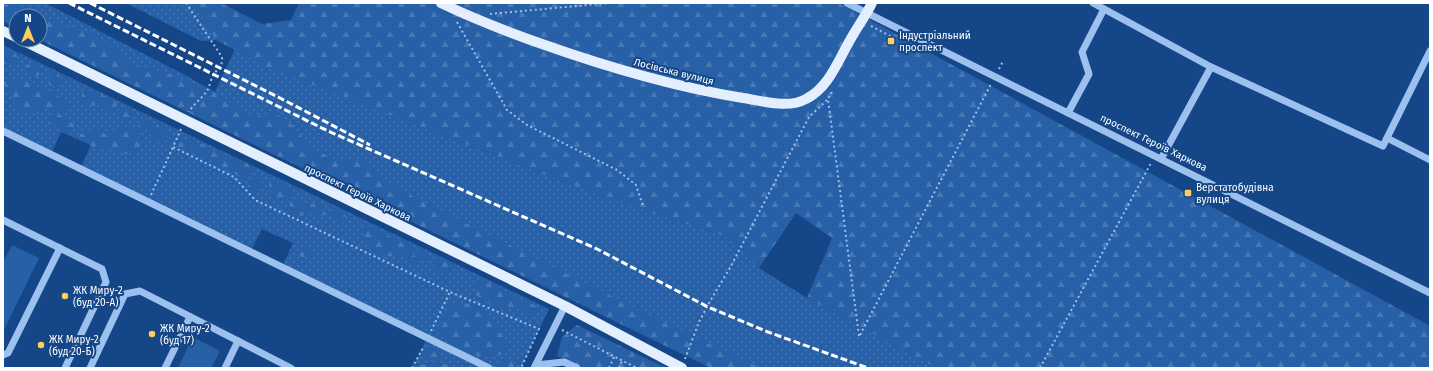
<svg xmlns="http://www.w3.org/2000/svg" width="1433" height="371" font-family="'Fira Sans',sans-serif">
  <defs>
    <pattern id="grass-dots" width="8" height="8" patternUnits="userSpaceOnUse"><rect width="8" height="8" fill="#2760a7"/><path d="M2 2h.1M6 6h.1" fill="none" stroke="#4778b4" stroke-width="1.8" stroke-linecap="round"/></pattern>
    <pattern id="forest-firs" width="22" height="20" patternUnits="userSpaceOnUse"><rect width="22" height="20" fill="#2760a7"/><path d="M5 1l3.5 6h-7zM16 11l3.5 6h-7z" fill="#4778b4"/></pattern>
  </defs>
  <rect width="100%" height="100%" fill="#154788"/>
  <g fill="url(#grass-dots)">
    <polygon points="3,3 45,3 185,75 215,92 235,49 434,132 590,192 724,236 759,268 807,298 936,368 717,368 40,32 40,16 16,16"/>
    <polygon points="126,3 207,3 216,40 201,41"/>
    <path d="M3,45L549,309L521,368H452C441,360 426,363 414,365L427,338L282,267L293,243L262,229L250,252L80,169L91,145L61,132L51,154L3,131Z"/>
  </g>
  <g fill="url(#forest-firs)">
    <polygon points="3,3 12,3 39,16 16,16 16,28 3,21"/>
    <polygon points="198,3 221,3 262,24 291,20 299,3 839,3 1430,326 1430,368 936,368 807,298 832,238 796,213 759,268 724,236 597,195 269,68 216,40 195,7"/>
    <polygon points="40,17 96,35 122,54 134,68 155,69 215,92 243,112 256,117 275,113 295,127 313,150 336,159 361,159 372,172 414,197 663,322 761,368 711,368 647,337 40,40"/>
    <polygon points="3,46 16,54 19,61 13,65 6,64 3,63"/>
    <polygon points="33,62 38,64 42,70 38,76 32,77 25,71 25,66"/>
    <path d="M51,73C57,73 60,75 62,81L58,86H50L46,79Z"/>
    <path d="M10,79L22,82L35,84L43,90L56,92L57,96L64,98L68,102V108L65,112C62,111 59,112 55,111C46,110 46,106 37,114L20,111L16,104L12,100V93L6,88L3,81Z"/>
    <path d="M86,89L115,100L117,105L115,109L110,111C108,109 105,107 101,106C92,104 87,110 81,98L83,91Z"/>
    <path d="M128,107L132,112C130,118 128,120 122,121L118,116L120,108Z"/>
    <path d="M59,114L73,123L75,128C73,131 73,132 69,132C66,132 51,125 48,123L51,115Z"/>
    <path d="M143,118C154,121 162,127 168,136L165,142L154,141L149,135V131L145,129L140,132L138,138L142,141L143,146L140,151L129,154H124L113,149L106,150L91,146L79,137L80,134H85L95,128L107,135L121,126L137,127L139,125L140,120Z"/>
    <polygon points="182,139 194,143 203,144 224,156 247,163 251,169 252,173 248,175 247,180 242,180 237,175 194,153 177,146 177,142"/>
    <path d="M258,177L262,183C260,189 258,191 252,192L248,187L250,179Z"/>
    <path d="M272,180H276L282,186L291,190L293,195L288,201C277,200 269,194 269,182Z"/>
    <path d="M293,201L323,205L327,209L325,214L322,216C318,215 315,213 312,213C302,214 298,220 290,211V203Z"/>
    <polygon points="338,209 343,212 346,217 345,221 340,223 335,222 334,217 331,214 332,210"/>
    <path d="M367,225L384,232L392,238L408,241L412,247V252C402,257 388,258 378,253C373,251 370,246 365,244L361,228Z"/>
    <circle cx="305" cy="252" r="6"/>
    <polygon points="417,250 423,250 429,254 427,259 415,263 409,261 409,258 415,254"/>
    <polygon points="442,259 448,261 451,267 448,273 442,274 434,268 435,263"/>
    <path d="M479,280C493,282 505,291 518,298C524,301 530,302 536,306L534,315L526,314C518,306 516,309 506,308C495,307 484,301 476,295V290L473,283Z"/>
    <path d="M455,302L475,305L492,317L499,331L506,341L507,352C490,362 467,356 451,345C446,342 443,336 438,332L449,306Z"/>
    <polygon points="577,325 666,368 583,368 557,356 562,337"/>
    <polygon points="429,346 434,347 440,351 441,355 439,359 431,359 424,357 425,350"/>
    <polygon points="504,359 512,359 516,366 515,368 502,368 500,364"/>
    <polygon points="434,363 446,364 452,368 412,368 414,365"/>
  </g>
  <g fill="#2760a7">
    <polygon points="12,245 39,258 3,332 3,262"/>
    <polygon points="193,337 220,351 211,368 178,368"/>
  </g>
  <g fill="none" stroke-linecap="round" stroke-linejoin="round">
    <g stroke="#9cc1ef" stroke-width="2" stroke-dasharray="2 3" stroke-linecap="butt">
      <path d="M186,3L222,57C223,66 218,68 214,74C211,78 210,85 208,89C203,98 194,103 189,112"/>
      <polyline points="490,14 609,3"/>
      <polyline points="457,22 507,110 527,125 617,170 636,185 643,206"/>
      <polyline points="871,26 892,37 891,41"/>
      <polyline points="999,69 1003,61"/>
      <polyline points="832,92 828,99 859,336"/>
      <polyline points="181,129 173,147 234,177 255,200 450,292 539,329 521,368"/>
      <polyline points="151,195 173,147"/>
      <polyline points="562,330 637,368"/>
      <polyline points="431,331 450,292"/>
      <polyline points="860,335 991,84"/>
      <polyline points="685,359 699,322 709,303 731,266 809,117 827,100"/>
      <polyline points="412,368 424,346"/>
      <polyline points="609,368 614,357"/>
      <polyline points="619,368 622,361"/>
      <polyline points="1040,368 1151,163"/>
    </g>
    <g stroke="#9cc1ef" stroke-width="7">
      <polyline points="847,3 1430,293"/>
      <polyline points="1093,3 1211,67"/>
      <polyline points="1068,113 1089,74 1082,52 1104,9"/>
      <polyline points="3,131 489,368"/>
      <polyline points="1387,138 1430,160"/>
      <polyline points="1161,159 1211,67 1383,146 1430,51"/>
      <polyline points="3,220 102,269 106,282 65,368"/>
      <polyline points="3,355 8,353 60,248"/>
      <polyline points="536,365 564,362 577,368"/>
      <polyline points="90,368 125,294 140,291 291,368"/>
      <polyline points="165,368 190,317"/>
      <polyline points="225,368 238,341"/>
      <polyline points="534,368 565,306"/>
    </g>
    <g stroke="#e3eeff" stroke-width="10">
      <path d="M441,3C474,19 508,32 542,44C607,67 675,87 743,98C763,101 788,109 806,99C828,88 837,63 849,42C856,29 865,17 872,3"/>
      <polyline points="3,31 16,37"/>
      <polyline points="22,40 565,306 682,368"/>
    </g>
    <g stroke="#fff" stroke-width="3" stroke-dasharray="7 3" stroke-linecap="butt">
      <polyline points="69,3 328,131 597,249 708,307 768,332 868,368"/>
      <polyline points="90,3 280,98 370,145"/>
    </g>
  </g>
  <g fill="#ffd059" stroke="#154788" stroke-width="1.5">
    <rect x="887" y="37" width="8" height="8" rx="2"/>
    <rect x="1184" y="189" width="8" height="8" rx="2"/>
    <circle cx="65" cy="296" r="4"/>
    <circle cx="152" cy="334" r="4"/>
    <circle cx="41" cy="345" r="4"/>
  </g>
  <g text-anchor="middle" stroke-width="4" stroke-linejoin="round" paint-order="stroke">
    <g font-size="10" fill="#fff" stroke="#154788" text-anchor="start">
      <text x="899" y="39">Індустріальний<tspan x="899" dy="12">проспект</tspan></text>
      <text x="1196" y="191">Верстатобудівна<tspan x="1196" dy="12">вулиця</tspan></text>
      <text x="73" y="294">ЖК Миру-2<tspan x="73" dy="12">(буд 20-А)</tspan></text>
      <text x="160" y="332">ЖК Миру-2<tspan x="160" dy="12">(буд 17)</tspan></text>
      <text x="49" y="343">ЖК Миру-2<tspan x="49" dy="12">(буд 20-Б)</tspan></text>
    </g>
    <g font-size="10" fill="#fff" stroke="#154788">
      <text transform="translate(674 71) rotate(14)" y="4">Лосівська вулиця</text>
      <text transform="translate(1154 142) rotate(26)" y="4">проспект Героїв Харкова</text>
      <text transform="translate(358 192) rotate(26)" y="4">проспект Героїв Харкова</text>
    </g>
  </g>
  <rect width="1433" height="371" fill="none" stroke="#ffffff" stroke-width="8"/>
  <g transform="translate(28 28)"><circle r="19" fill="#154788" stroke="#7391b8"/>
  <path d="M0-3L7 15L0 10L-7 15Z" fill="#ffd059"/>
  <text y="-6" font-size="11" font-weight="bold" text-anchor="middle" fill="#ffffff">N</text>
  </g>
</svg>
